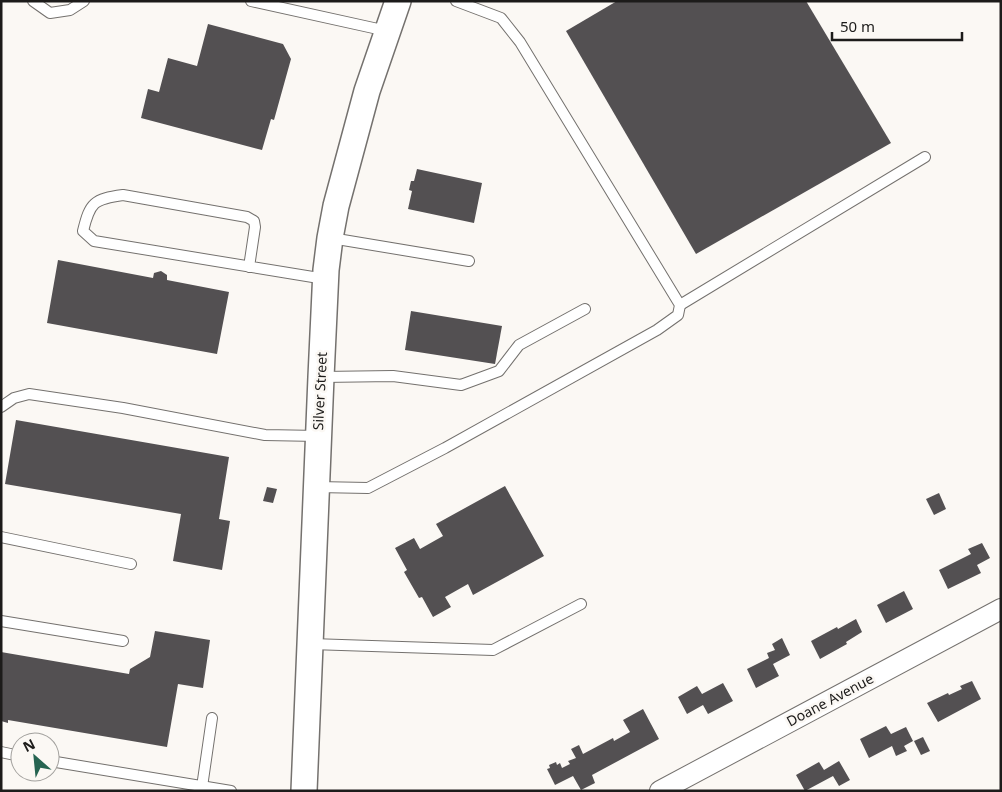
<svg xmlns="http://www.w3.org/2000/svg" width="1002" height="792" font-family="'Noto Sans',sans-serif">
  <rect width="100%" height="100%" fill="#fbf8f4"/>
  <g fill="#535052">
    <polygon points="617,1 806,1 891,143 696,254 566,31"/>
    <polygon points="208,24 283,44 291,59 274,120 271,119 262,150 141,118 148,89 159,92 168,58 197,66"/>
    <polygon points="417,169 482,183 474,223 408,209 412,191 409,190 411,181 414,181"/>
    <polygon points="58,260 153,278 154,273 161,271 167,275 167,280 229,292 217,354 47,323"/>
    <polygon points="411,311 502,326 495,364 405,350"/>
    <polygon points="16,420 229,457 219,519 230,521 222,570 173,561 181,514 5,484"/>
    <polygon points="505,486 544,556 473,595 468,584 445,597 451,607 433,617 422,597 419,598 404,572 407,570 395,548 414,538 420,549 443,536 436,524"/>
    <polygon points="267,487 277,489 273,503 263,501"/>
    <polygon points="939,493 946,509 934,515 926,499"/>
    <polygon points="982,543 990,558 977,565 981,573 948,589 939,570 971,554 968,549"/>
    <polygon points="904,591 913,609 886,623 877,605"/>
    <polygon points="856,619 862,632 846,642 847,644 820,659 811,641 837,627 838,629"/>
    <polygon points="155,631 210,640 203,688 178,684 167,747 8,720 8,723 1,721 1,652 129,674 130,669 150,657"/>
    <polygon points="782,638 790,655 773,664 779,676 756,688 747,669 769,658 767,653 775,650 772,644"/>
    <polygon points="972,681 981,699 938,722 927,703 948,693 949,695 962,689 960,686"/>
    <polygon points="723,683 733,701 708,714 703,705 687,714 678,697 697,686 702,694"/>
    <polygon points="643,709 659,739 592,775 595,783 581,790 573,776 555,785 547,769 550,768 549,765 556,762 557,765 560,763 562,768 570,764 568,761 576,758 571,749 579,745 583,754 613,738 614,741 630,732 623,720"/>
    <polygon points="886,726 891,734 906,727 913,741 904,746 907,751 896,756 892,746 869,758 860,739"/>
    <polygon points="923,737 930,751 921,755 914,741"/>
    <polygon points="839,761 850,780 839,786 833,776 805,791 796,775 819,762 824,770"/>
  </g>
  <g fill="none" stroke-linecap="round" stroke-linejoin="round">
    <defs>
      <g id="service">
        <polyline points="33,1 50,13 70,10 84,1"/>
        <polyline points="251,1 387,31"/>
        <polyline points="331,238 469,261"/>
        <path d="M249,267L255,227L254,221L247,217L123,195C94,199 90,202 83,231L94,241L325,279"/>
        <polyline points="680,305 925,157"/>
        <polyline points="322,377 393,376 461,385 499,371 519,345 585,309"/>
        <polyline points="1,407 14,398 29,394 123,408 265,435 318,436"/>
        <polyline points="317,487 368,488 445,448 657,330 678,315 680,305 520,42 501,18 456,1"/>
        <polyline points="1,537 131,564"/>
        <polyline points="1,621 123,641"/>
        <polyline points="311,644 493,650 581,604"/>
        <polyline points="1,752 20,756"/>
        <polyline points="50,761 231,791"/>
        <polyline points="202,787 212,718"/>
      </g>
      <polyline id="minor" points="660,791 1001,609"/>
      <polyline id="tertiary" points="304,791 321,377 326,270 330,238 336,206 367,91 398,1"/>
    </defs>
    <use href="#service" stroke="#74716e" stroke-width="12"/>
    <use href="#minor" stroke="#74716e" stroke-width="22"/>
    <use href="#tertiary" stroke="#74716e" stroke-width="28"/>
    <use href="#service" stroke="#fff" stroke-width="10"/>
    <use href="#minor" stroke="#fff" stroke-width="20"/>
    <use href="#tertiary" stroke="#fff" stroke-width="25"/>
  </g>
  <g text-anchor="middle" stroke-width="5" stroke-linejoin="round" paint-order="stroke">
    <g font-size="14" fill="#1c1b1a" stroke="#fbf8f4">
      <text transform="translate(320 391) rotate(-87)" y="5">Silver Street</text>
      <text transform="translate(830 700) rotate(-28)" y="5">Doane Avenue</text>
    </g>
  </g>
  <rect width="1002" height="792" fill="none" stroke="#1c1b1a" stroke-width="5"/>
  <g transform="translate(35 757) rotate(333)"><circle r="24" fill="#fbf8f4" stroke="#a2a09d"/>
  <path d="M0-4L9 19L0 12L-9 19Z" fill="#266451"/>
  <text y="-8" font-size="14" font-weight="bold" text-anchor="middle" fill="#1c1b1a">N</text>
  </g>
  <path d="M832 32v8h130v-8" fill="none" stroke="#1c1b1a" stroke-width="2.5"/>
  <text x="840" y="32" font-size="15" fill="#1c1b1a" stroke="#fbf8f4" stroke-width="4" paint-order="stroke">50 m</text>
</svg>
